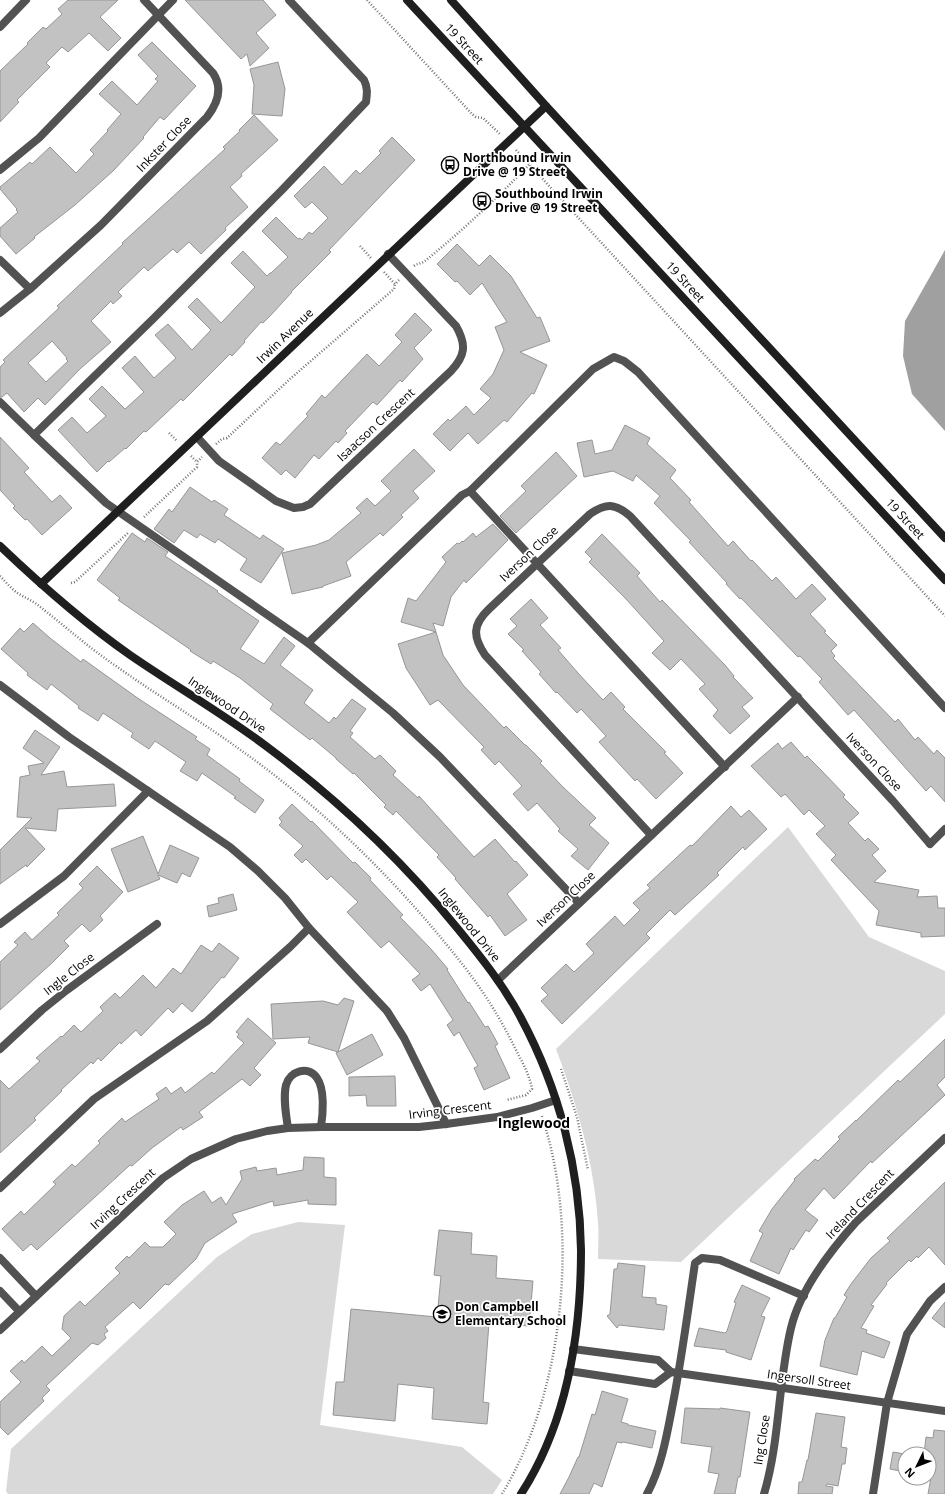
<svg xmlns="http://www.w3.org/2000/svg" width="945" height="1494" font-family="'Open Sans',sans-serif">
  <rect width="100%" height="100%" fill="#fff"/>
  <g fill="#d9d9d9">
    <path d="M788,827L869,937L945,971V1014L681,1262L598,1259C598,1246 599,1234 598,1222C594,1162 577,1105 556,1049Z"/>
    <polygon points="298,1222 345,1225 320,1425 462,1447 502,1480 493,1494 8,1494 6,1491 11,1449 217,1257 252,1234"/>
  </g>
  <polygon fill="#a0a0a0" points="945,250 945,431 912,394 903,356 905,321"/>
  <g fill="#c2c2c2" stroke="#969696" fill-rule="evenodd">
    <polygon points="68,0 118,0 100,17 121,38 108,51 89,33 68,52 62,47 46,63 50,67 17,100 19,102 0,122 0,71 28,44 27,43 43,27 46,29 62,14 58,9"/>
    <polygon points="185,0 263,0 276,15 256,33 269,48 250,66 247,54 241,59"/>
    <polygon points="152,42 196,86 164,120 160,117 143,137 144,138 113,171 75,205 34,237 35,238 16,254 0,236 0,228 18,212 16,210 17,209 0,189 0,187 30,162 32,164 50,147 76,173 94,154 90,150 108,131 107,130 121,114 99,94 112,81 137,105 158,81 155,79 158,76 138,55"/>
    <polygon points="278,62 285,89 282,116 252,114 254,85 250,69"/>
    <path d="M254,115L278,140L241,174L242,176L230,187L248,207L225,228L226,230L201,254L189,242L177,253L173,249L148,271L144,267L118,292L122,296L113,304L111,301L91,321L111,342L81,368L45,405L38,398L24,412L7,393L2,397H0V367L5,362L3,360L59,308L57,306L123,244L122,243L225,149L223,147L240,131L239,130ZM52,341L67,358L66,359L68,361L46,382L28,363Z"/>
    <polygon points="392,137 415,160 329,250 331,252 291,292 292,292 271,315 263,323 261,322 244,341 245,342 232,356 230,354 183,401 181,399 146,432 144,431 126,449 125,448 109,462 108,461 97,472 58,430 72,417 87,433 106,416 89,399 102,386 125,409 144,392 122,368 135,356 154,378 176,358 155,335 168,324 192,350 211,330 188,307 197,298 221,323 255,287 231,263 243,251 267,276 270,273 271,273 288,257 262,231 276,217 298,239 300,238 302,240 309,232 312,234 328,218 312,202 305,208 294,196 324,166 342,185 356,170 360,174 381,153 379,151"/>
    <polygon points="457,244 479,266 490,255 511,276 537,318 540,317 550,341 520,352 547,365 534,394 532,393 507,422 504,420 478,444 468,433 450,451 433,434 448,419 450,421 466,406 474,415 491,398 480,389 493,374 504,350 495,327 507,322 482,283 470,295 457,281 455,282 437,264"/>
    <polygon points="415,313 432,330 414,348 423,359 402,382 400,380 377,405 373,402 345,431 347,433 338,443 336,441 319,459 314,455 295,478 286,470 281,475 262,458 276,442 280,445 308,416 306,414 322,395 325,398 367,354 379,366 402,342 395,335"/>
    <polygon points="625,425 650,438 647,444 676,470 670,478 691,500 689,502 728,546 733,541 751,561 752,560 772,581 776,577 796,599 812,584 826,599 810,614 826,631 824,632 837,645 831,651 835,656 833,658 895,722 898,719 915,740 918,737 934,754 937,750 945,758 945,802 931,786 926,791 854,710 848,715 819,682 822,679 800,656 798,657 741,598 740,599 726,584 727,583 689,542 691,541 654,503 660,496 636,475 633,481 613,471 584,477 577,443 592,440 595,454 612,450"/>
    <polygon points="0,437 29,468 24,472 52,502 60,495 72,508 42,535 27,519 25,520 13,508 15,506 0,490"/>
    <polygon points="414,449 435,471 413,491 419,498 401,515 403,517 383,536 380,533 346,562 351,576 323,586 323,587 292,594 282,553 316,545 329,540 361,513 356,508 367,498 375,506 391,491 381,481"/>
    <polygon points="556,452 577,476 516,533 500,516 526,491 521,486"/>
    <polygon points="190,487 212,502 214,500 228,509 224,515 260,539 263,535 284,549 261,583 240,570 247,559 218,539 215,543 200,534 197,538 184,530 174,543 154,529 169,509 172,512"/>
    <polygon points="493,524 508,540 466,583 464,580 451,597 443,626 433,623 436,632 401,622 408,598 416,601 446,562 442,557 457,543 459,544 462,541 463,542 473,533 476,537"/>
    <polygon points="132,533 145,542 147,538 168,552 165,556 218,591 217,592 259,621 240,649 264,664 284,637 295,646 280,665 313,690 304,703 329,723 334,717 336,719 352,699 366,709 350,731 353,733 350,737 375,759 380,755 396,771 393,775 418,798 419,796 474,857 495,839 515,862 516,861 528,875 507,894 527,920 505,936 490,915 488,917 455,879 456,878 437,857 439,855 396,811 393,815 384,807 386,805 354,773 353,774 336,759 336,758 312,738 310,740 270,709 273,704 240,678 213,661 211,664 190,651 191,650 118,600 120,598 97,580"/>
    <polygon points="602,534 640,573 637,576 660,602 662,600 725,665 734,676 733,677 753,698 742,707 750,716 730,734 713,716 718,710 699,689 705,684 681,659 670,670 652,653 664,641 626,599 589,562 592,559 585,552"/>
    <polygon points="531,599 548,618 540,625 561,648 558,650 578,673 603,700 611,692 625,707 623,709 666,752 664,753 683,773 656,799 637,779 635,781 599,742 606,736 581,709 577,713 557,692 556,693 539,674 541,672 522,651 524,650 508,634 517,626 510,619"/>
    <polygon points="33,623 50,638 81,662 83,659 139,699 197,737 195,739 210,749 207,755 240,779 239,781 264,800 255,813 234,798 236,797 202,773 197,781 180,771 186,762 155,741 149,749 131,737 133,733 103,713 98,721 78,708 79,706 51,684 47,690 27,675 28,673 1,649 20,628 24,632"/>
    <polygon points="436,632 443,655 463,685 504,728 506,726 525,745 526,745 542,761 540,763 563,787 596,818 589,825 609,843 588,870 571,856 578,849 558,831 560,829 537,803 528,811 513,794 522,786 499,761 495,765 481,750 484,747 438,700 430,705 406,668 398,644"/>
    <polygon points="35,730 60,747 41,775 64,771 67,787 114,784 116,806 58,809 56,831 25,828 45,849 27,867 26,865 0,884 0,850 32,818 17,817 20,777 30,775 28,766 44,763 23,748"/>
    <polygon points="791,742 805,758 807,756 819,768 845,795 843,797 859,813 848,823 865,841 868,838 879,849 872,855 886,871 874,882 919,890 917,897 937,896 938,908 945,908 945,936 921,937 921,933 876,925 879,911 831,860 836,855 816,834 825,826 809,810 804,815 785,794 781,797 751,766 778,743 782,749"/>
    <polygon points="292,804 311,822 312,821 353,863 355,862 371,878 370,880 403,915 400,917 431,949 448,969 447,970 468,1003 469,1002 485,1027 488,1026 498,1044 495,1046 510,1078 484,1090 474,1068 478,1066 459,1032 454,1036 447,1025 453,1020 430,984 421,991 412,980 420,974 389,941 381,948 347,912 358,902 331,876 327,880 306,859 302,863 294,855 303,846 279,825 282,822 279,818"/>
    <polygon points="731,806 741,817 749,810 767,829 745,850 743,847 717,873 719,875 675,915 670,910 646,934 650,938 562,1024 541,1001 548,995 541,988 566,964 574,972 594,953 586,944 615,916 624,926 640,910 633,903 650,888 647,885 690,845 692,846"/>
    <polygon points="143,836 158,874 170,845 199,858 190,877 182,873 177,883 158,875 160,879 128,892 111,849"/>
    <polygon points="97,866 123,892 100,916 103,920 90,932 82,924 64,941 69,946 53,962 0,1010 0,962 18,945 14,942 25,932 32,940 59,915 57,913 83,888 79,884"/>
    <polygon points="233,894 237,910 209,917 207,906 219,903 218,898"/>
    <polygon points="219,943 239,958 224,978 222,977 192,1012 182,1003 173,1013 168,1008 141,1036 136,1030 121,1044 120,1042 101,1061 98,1058 93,1064 91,1062 61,1090 62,1091 34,1118 36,1120 0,1153 0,1080 9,1089 40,1061 36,1058 61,1036 62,1037 74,1025 81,1032 103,1011 100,1007 115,993 120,998 143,975 156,988 173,968 181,974 201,945 212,952"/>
    <polygon points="344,998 354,1001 338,1052 308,1043 310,1037 273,1039 271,1004 323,1001 338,1005"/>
    <polygon points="248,1018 276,1043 254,1068 261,1075 250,1086 242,1079 199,1112 203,1117 183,1130 181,1127 152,1148 132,1166 130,1165 37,1250 31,1244 23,1251 2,1229 21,1211 24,1215 56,1184 53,1182 72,1164 75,1167 100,1143 98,1141 122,1118 125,1122 159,1099 156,1094 166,1087 171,1094 181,1087 185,1093 212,1072 214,1074 244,1043 237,1037 239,1034 236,1032"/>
    <polygon points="372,1034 383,1055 347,1075 336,1053"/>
    <polygon points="945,1039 945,1077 937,1085 945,1095 872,1163 871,1161 834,1199 824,1188 805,1210 818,1220 809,1232 806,1230 793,1250 791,1248 779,1274 750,1261 763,1233 759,1231 772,1209 795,1180 794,1179 815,1159 818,1161 840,1139 838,1137 856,1120 856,1121 898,1080 900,1082"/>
    <polygon points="395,1076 396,1106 367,1106 366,1095 349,1096 349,1077"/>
    <polygon points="304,1157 324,1158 324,1177 336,1178 336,1205 308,1204 308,1200 274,1206 273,1201 232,1214 237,1222 205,1243 196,1259 169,1285 165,1284 140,1309 133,1302 105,1327 108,1331 104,1334 106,1338 98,1345 92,1343 46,1386 50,1390 42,1398 44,1401 8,1435 0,1427 0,1402 21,1382 10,1371 22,1360 24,1363 42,1346 52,1356 71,1338 62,1329 64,1316 80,1301 85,1306 120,1273 115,1268 127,1256 129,1258 145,1242 150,1247 163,1247 176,1234 164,1222 182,1205 204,1191 212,1203 221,1197 226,1205 242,1179 240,1171 256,1167 257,1171 276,1168 277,1175 303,1170"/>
    <polygon points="945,1182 945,1265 929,1247 918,1258 917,1256 911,1262 909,1260 886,1283 887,1284 871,1305 874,1306 861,1328 867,1330 866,1333 890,1342 884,1358 862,1351 857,1375 820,1366 825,1340 834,1318 835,1318 847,1297 844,1295 851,1284 871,1258 890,1241 887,1238"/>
    <polygon points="439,1230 472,1233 471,1254 497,1256 496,1278 533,1281 529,1326 489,1323 483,1402 489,1403 487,1424 432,1419 434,1388 398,1384 395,1421 333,1415 336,1382 344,1382 351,1309 437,1317 441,1276 434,1275"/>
    <polygon points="618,1263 645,1266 642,1297 656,1298 656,1304 667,1306 664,1330 619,1325 617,1328 607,1316 610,1314 614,1269 617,1269"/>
    <polygon points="742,1285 770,1298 761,1316 765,1317 751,1360 726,1352 726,1350 694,1346 699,1328 725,1333 727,1331 736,1303 734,1302"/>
    <polygon points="945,1302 945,1328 932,1318"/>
    <polygon points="602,1391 628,1399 621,1422 628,1424 628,1425 656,1431 652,1448 623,1442 622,1443 617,1442 602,1487 594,1483 589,1494 560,1494 569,1477 578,1457 579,1457 592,1414 595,1415"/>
    <polygon points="685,1408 720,1409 720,1408 750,1412 740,1477 738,1477 735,1494 714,1494 719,1474 708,1472 712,1447 681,1443"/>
    <polygon points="816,1413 845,1417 841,1447 847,1448 845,1464 842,1464 838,1486 827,1484 826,1486 833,1487 832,1494 798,1494 799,1482 802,1482 807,1460 808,1460"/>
    <polygon points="934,1430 945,1431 945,1494 928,1494 932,1472 929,1472 929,1454 924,1454 926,1437 933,1438"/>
    <polygon points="893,1452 905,1454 905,1472 890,1469"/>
  </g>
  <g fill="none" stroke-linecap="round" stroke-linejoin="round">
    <g stroke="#747474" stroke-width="2.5" stroke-dasharray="1 2" stroke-linecap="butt">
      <polyline points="367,0 472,114 476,117 483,118 501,135"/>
      <polyline points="516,150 945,616"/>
      <polyline points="360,246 371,258"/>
      <path d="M414,266C418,263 421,264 425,261C462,231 497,198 530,164"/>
      <polyline points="384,272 395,284 399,280"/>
      <polyline points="169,433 177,441"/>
      <polyline points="216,444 222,439 227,438 290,379 394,289 395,284"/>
      <polyline points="191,456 197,462 202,457"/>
      <polyline points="144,517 197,467 197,462"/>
      <path d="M0,576C6,582 12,590 19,594C26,598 33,601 39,606C65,626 89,648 116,666C155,694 196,718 235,746C322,807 397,881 463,965C485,993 502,1021 518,1054C524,1065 530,1077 532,1089L526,1095L507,1100"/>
      <polyline points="71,583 75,582 129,532"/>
      <polyline points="561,1069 577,1117 588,1170"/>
      <polyline points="542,1116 545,1126 551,1124"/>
      <path d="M502,1494C563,1394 579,1238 545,1126L537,1123L512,1127"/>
    </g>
    <g stroke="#525252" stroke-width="8">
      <path d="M289,0L364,80C368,88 367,94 366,102L281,191L153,319L34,435L106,503L308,643L393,713L440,757L579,903"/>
      <polyline points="0,170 39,138 173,0"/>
      <polyline points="0,402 34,435"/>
      <polyline points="470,491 725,767"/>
      <polyline points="308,643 462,495 470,491 593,369 614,357 624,361 638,372 945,708"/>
      <polyline points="0,685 69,737 230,847 258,871 285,898 309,928 387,1011 404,1038 440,1111 446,1124"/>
      <polyline points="930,844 945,829"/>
      <polyline points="0,924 64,876 148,791"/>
      <polyline points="0,1188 94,1099 207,1021 290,947 309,928"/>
      <path d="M647,1494C662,1466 667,1434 673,1403C682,1357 688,1310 695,1263L702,1258L720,1260L804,1296"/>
      <polyline points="873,1494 887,1403 907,1334 930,1301 945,1287"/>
    </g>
    <g stroke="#525252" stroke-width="8">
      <polyline points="0,27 26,0"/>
      <polyline points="0,260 30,289"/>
      <path d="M0,313L30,289L101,225L207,117C218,103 223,88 213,73L144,0"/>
      <path d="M197,437L219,461L276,501L294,508L303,507L310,504L451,371C465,356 467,345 456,326L388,254"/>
      <path d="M651,835L485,655C473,637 472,625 489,609L590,514C606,503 615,503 630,516L893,801L930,844"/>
      <polyline points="498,980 798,697"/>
      <polyline points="0,1049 42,1010 67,990 157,924"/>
      <path d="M288,1128C286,1115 283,1098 286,1085C290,1071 308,1065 317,1078C325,1089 323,1114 321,1127"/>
      <polyline points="0,1258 36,1296"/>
      <polyline points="0,1291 19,1311"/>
      <polyline points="0,1330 163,1178 191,1159 236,1139 267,1131 288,1128 321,1127 419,1127 446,1124 497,1117 532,1108 556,1100"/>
      <polyline points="573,1349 658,1360 671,1372 945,1411"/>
      <polyline points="569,1371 655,1384 671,1372"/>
      <path d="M764,1494C780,1440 778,1382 791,1328C800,1290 831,1250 856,1222L945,1138"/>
    </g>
    <g stroke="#1f1f1f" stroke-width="8">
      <polyline points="407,0 945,580"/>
      <polyline points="451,0 546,106 945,538"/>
      <path d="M0,546C41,585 84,623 130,655C175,686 222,713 266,746C337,799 402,860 458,929C481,957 504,986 521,1018C559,1089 580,1169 581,1250C581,1333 567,1423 521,1494"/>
      <polyline points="41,584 546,106"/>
    </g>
  </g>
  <defs>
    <symbol id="bus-ring" viewBox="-11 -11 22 22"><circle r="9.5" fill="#fff" stroke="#000" stroke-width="1.5"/><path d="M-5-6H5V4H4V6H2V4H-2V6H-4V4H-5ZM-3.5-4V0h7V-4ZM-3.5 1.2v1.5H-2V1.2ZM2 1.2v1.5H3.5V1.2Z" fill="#000"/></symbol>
    <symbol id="school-ring" viewBox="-11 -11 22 22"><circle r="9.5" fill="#fff" stroke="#000" stroke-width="1.5"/><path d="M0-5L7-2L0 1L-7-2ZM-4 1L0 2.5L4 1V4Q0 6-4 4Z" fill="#000"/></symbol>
  </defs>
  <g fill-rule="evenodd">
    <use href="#bus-ring" x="440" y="155" width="20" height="20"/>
    <use href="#bus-ring" x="472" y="191" width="20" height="20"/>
    <use href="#school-ring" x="432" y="1304" width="20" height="20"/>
  </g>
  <g text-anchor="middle" stroke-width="3.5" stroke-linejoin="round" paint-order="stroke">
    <g font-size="12" fill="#000" stroke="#fff">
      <text transform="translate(464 44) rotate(47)" y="4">19 Street</text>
      <text transform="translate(164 144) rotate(-46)" y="4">Inkster Close</text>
      <text transform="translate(685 282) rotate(47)" y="4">19 Street</text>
      <text transform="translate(285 336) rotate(-44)" y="4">Irwin Avenue</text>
      <text transform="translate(376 425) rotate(-43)" y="4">Isaacson Crescent</text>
      <text transform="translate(905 519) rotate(47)" y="4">19 Street</text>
      <text transform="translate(529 554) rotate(-43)" y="4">Iverson Close</text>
      <text transform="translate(227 705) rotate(34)" y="4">Inglewood Drive</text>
      <text transform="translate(874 762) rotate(47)" y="4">Iverson Close</text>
      <text transform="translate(566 899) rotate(-43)" y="4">Iverson Close</text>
      <text transform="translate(469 925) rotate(51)" y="4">Inglewood Drive</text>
      <text transform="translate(69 974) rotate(-38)" y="4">Ingle Close</text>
      <text transform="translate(450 1110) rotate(-7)" y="4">Irving Crescent</text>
      <text transform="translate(123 1199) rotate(-43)" y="4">Irving Crescent</text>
      <text transform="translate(860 1204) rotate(-46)" y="4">Ireland Crescent</text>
      <text transform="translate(809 1380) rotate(8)" y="4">Ingersoll Street</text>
      <text transform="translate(762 1440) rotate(-81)" y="4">Ing Close</text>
    </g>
    <g font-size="12" font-weight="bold" fill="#000" stroke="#fff" text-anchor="start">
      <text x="463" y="162">Northbound Irwin<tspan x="463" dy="14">Drive @ 19 Street</tspan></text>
      <text x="495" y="198">Southbound Irwin<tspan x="495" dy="14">Drive @ 19 Street</tspan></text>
      <text x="455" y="1311">Don Campbell<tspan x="455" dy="14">Elementary School</tspan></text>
    </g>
    <g font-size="14" font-weight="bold" fill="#000" stroke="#fff">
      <text x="534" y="1128">Inglewood</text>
    </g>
  </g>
  <g transform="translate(917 1466) rotate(227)"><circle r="19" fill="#ffffff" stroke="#999999"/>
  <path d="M0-3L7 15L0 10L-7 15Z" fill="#000000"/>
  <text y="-6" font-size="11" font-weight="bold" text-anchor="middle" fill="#000000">N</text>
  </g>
</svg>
